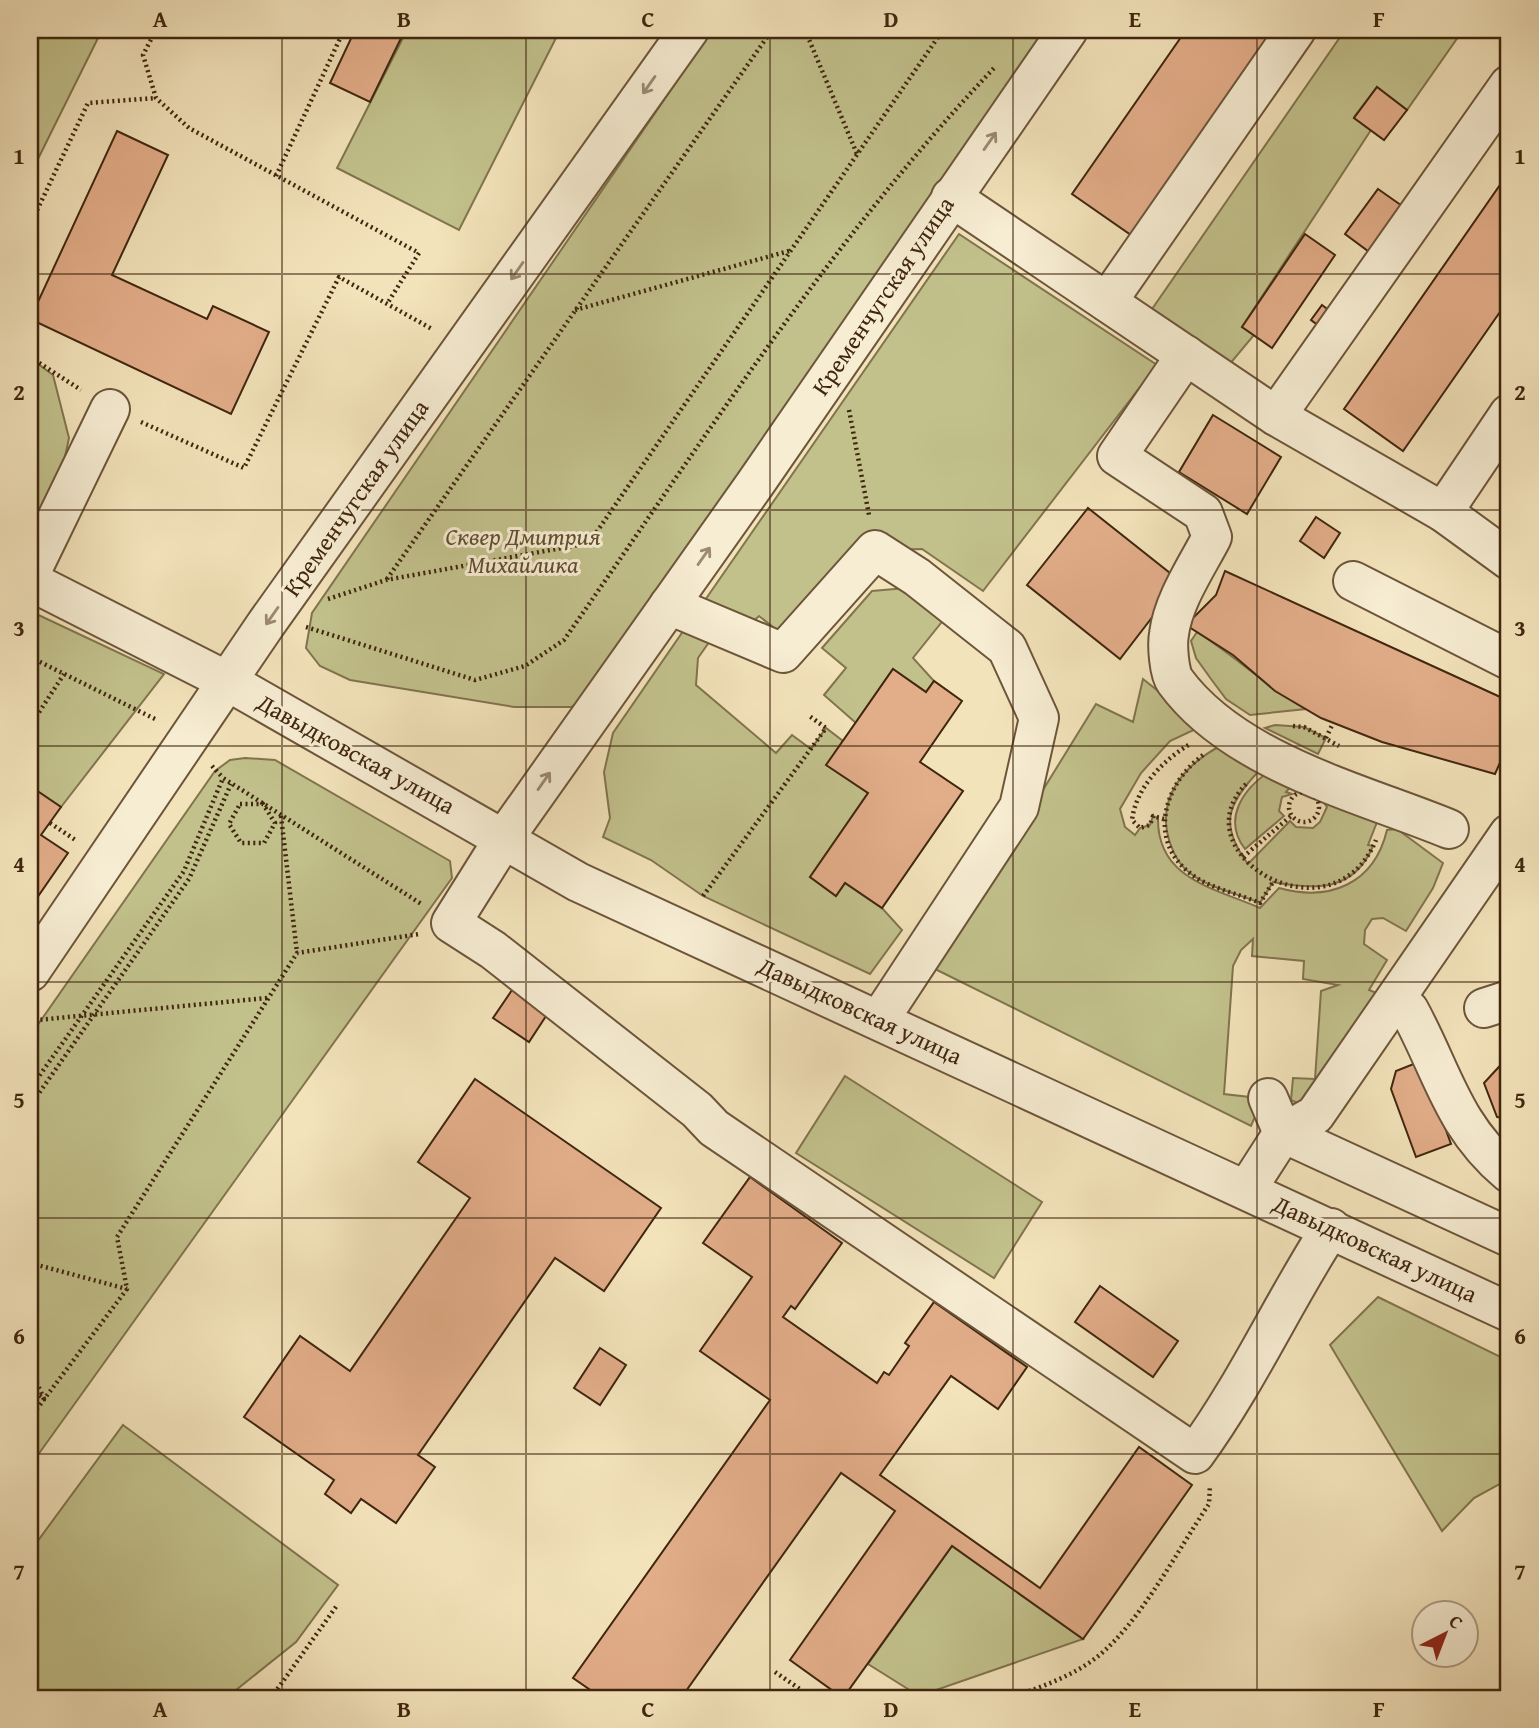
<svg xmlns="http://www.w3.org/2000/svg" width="1539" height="1728" font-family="'Gentium Book Plus',serif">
  <rect width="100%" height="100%" fill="#f3e3bb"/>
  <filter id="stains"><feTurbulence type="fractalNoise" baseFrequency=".00286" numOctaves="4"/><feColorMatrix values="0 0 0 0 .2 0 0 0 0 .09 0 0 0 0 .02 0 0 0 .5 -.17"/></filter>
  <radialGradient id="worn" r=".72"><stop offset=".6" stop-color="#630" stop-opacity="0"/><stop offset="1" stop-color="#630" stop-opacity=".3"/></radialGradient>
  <g fill="#c2c18c" stroke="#81744e" stroke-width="2">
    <polygon points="30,30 102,30 30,175"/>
    <polygon points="407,30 560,30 459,230 337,168"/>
    <polygon points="712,30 1047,30 593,694 571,707 514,707 350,680 320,666 306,648 312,613"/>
    <polygon points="1345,30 1463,30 1407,110 1377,87 1354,117 1371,130 1242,327 1254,335 1219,377 1141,325"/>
    <polygon points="959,234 1157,365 983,591 922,549 875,550 792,642 759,616 740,634 694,616"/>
    <polygon points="30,358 53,375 69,438 55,504 30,552"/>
    <polygon points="906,588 945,618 913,658 934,681 926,692 893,669 856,723 824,695 846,668 822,648 872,591"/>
    <polygon points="30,611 164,674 61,807 30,786 30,704 35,693 30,690"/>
    <polygon points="686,627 712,638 698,658 696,685 776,753 792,735 811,749 826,728 843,741 827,765 868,793 810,877 836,896 845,883 882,908 902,930 870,974 703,896 651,860 603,837 610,818 604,772 613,733"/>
    <path d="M1197,632C1235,656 1267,687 1306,709L1250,715L1226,699L1211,679L1196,658L1191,641Z"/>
    <path d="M1143,679L1202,726L1170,741L1141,773L1120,809L1125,827L1135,835L1140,828L1150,825L1153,816L1158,818C1157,879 1214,888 1260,908L1279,888C1330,902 1374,884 1387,830L1397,829L1443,863L1433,888L1406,931L1383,918L1372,919L1365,930L1364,944L1387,960L1369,990L1379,994L1312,1093L1299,1104L1291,1100L1293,1078L1315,1079L1321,991L1338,985L1303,979L1304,961L1252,956L1253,939L1241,950L1233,966L1224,1094L1250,1097L1261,1103L1251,1126L933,968L1096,704L1133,722Z"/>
    <polygon points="1275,725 1304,727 1326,738 1318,754 1265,728"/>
    <path d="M1222,745L1259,771C1227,804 1219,825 1248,864L1290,821L1296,827L1313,828L1320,822L1327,807L1322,800L1379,817L1368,845L1373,846C1354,892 1315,890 1273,882L1260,903C1239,894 1209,888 1191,874C1181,867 1174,855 1170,843C1155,798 1184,765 1222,745Z"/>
    <polygon points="245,758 275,760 450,861 452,878 30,1466 30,1036 215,771 230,760"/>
    <path d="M1270,771L1292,785L1286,792L1292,794L1282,797L1279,811L1284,816L1245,849C1222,819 1243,789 1270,771Z"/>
    <polygon points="845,1076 1042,1202 994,1278 796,1153"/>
    <polygon points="1378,1297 1509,1361 1509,1479 1474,1498 1442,1531 1330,1345"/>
    <polygon points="123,1425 338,1585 296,1642 226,1698 30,1698 30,1543 34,1546"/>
    <polygon points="952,1546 1083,1639 919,1696 868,1664"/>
  </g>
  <g fill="#e2ad89" stroke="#40260f" stroke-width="2">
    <polygon points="355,30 405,30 370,102 330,83"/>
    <polygon points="1186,30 1273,30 1131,235 1072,194"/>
    <polygon points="1377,87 1407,110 1384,140 1354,118"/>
    <polygon points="117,131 168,155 112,275 207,319 213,306 269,332 231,414 30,319"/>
    <polygon points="1509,172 1509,299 1403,451 1344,409"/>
    <polygon points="1378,189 1405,208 1372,254 1345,234"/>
    <polygon points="1305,234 1335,255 1272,348 1242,327"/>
    <polygon points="1322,305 1330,311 1319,326 1311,320"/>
    <polygon points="1213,415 1281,457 1247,514 1179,472"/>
    <polygon points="1088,508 1180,581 1120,659 1027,585"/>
    <polygon points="1316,517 1340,533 1324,558 1300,541"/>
    <polygon points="1225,571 1509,701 1509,742 1495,774 1382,742 1321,718 1275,691 1233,655 1186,625 1216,595"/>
    <polygon points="893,669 926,692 934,681 962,701 920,762 963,791 882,908 845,883 836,896 810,877 868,793 826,765"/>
    <polygon points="30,786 61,807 41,835 68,853 30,908"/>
    <polygon points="512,990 548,1013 529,1042 493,1018"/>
    <polygon points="1508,1057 1509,1056 1509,1120 1497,1117 1484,1083"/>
    <polygon points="1421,1061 1451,1144 1416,1157 1391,1089 1396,1071"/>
    <polygon points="475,1079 661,1208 604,1291 555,1258 418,1455 435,1467 396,1523 361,1499 351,1513 325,1494 334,1480 244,1417 300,1336 350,1371 470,1198 418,1162"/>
    <polygon points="750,1177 842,1243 795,1309 791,1306 783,1317 877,1383 884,1372 889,1375 909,1346 905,1343 934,1302 1027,1367 998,1409 951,1376 880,1475 1040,1588 1139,1447 1192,1485 1083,1639 952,1546 843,1698 790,1660 895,1511 841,1473 681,1698 602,1698 573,1678 770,1400 700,1351 752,1277 703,1243"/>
    <polygon points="1100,1286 1178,1341 1153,1377 1075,1322"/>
    <polygon points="600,1348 626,1365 600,1405 574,1388"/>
  </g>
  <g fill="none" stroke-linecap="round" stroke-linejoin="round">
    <defs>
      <g id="minor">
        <path d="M1068,30L755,484L505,837L451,923L493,950L697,1110L714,1128L1195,1454C1247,1383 1283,1302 1331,1228"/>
        <polyline points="951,197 1276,416 1443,512 1509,560"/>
        <polyline points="1107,302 1296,30"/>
        <path d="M1186,355L1117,456L1203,513L1212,537C1197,566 1173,601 1169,634C1167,645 1169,673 1175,681C1234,762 1361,793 1449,829"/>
        <polyline points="1276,416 1509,85"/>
        <polyline points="1443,512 1509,414"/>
        <polyline points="30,574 110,409"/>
        <polyline points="30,581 227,681 578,882 1509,1312"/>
        <polyline points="1353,581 1509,660"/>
        <polyline points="669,605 783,653 875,550 917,577 1007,648 1039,718 1019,807 879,1020"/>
        <polyline points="30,972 266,624 689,30"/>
        <path d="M1395,1003L1409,1010C1443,1072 1452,1125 1509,1173"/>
        <polyline points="1484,1008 1509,1000"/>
        <polyline points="1268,1098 1283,1133 1509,1237"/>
        <polyline points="1247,1189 1283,1133 1315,1115 1509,834"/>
      </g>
    </defs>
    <use href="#minor" stroke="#6d553a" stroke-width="42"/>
    <g stroke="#40260f" stroke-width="4.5" stroke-dasharray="2 3.5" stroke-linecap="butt">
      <polyline points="156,30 143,55 156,98 189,128 419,253 387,304"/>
      <polyline points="805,30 857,154"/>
      <polyline points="276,176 344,30"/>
      <polyline points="30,225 88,103 156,98"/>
      <polyline points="575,310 789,251"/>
      <polyline points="30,357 81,390"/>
      <polyline points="849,410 869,515"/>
      <polyline points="141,422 244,468 339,277 432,329"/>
      <polyline points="387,579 772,30"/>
      <polyline points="328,599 386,580 589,543 943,30"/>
      <path d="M306,627L475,680L525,666L564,640C701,444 829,242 994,68"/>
      <polyline points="30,657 157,720"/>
      <polyline points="30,726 64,674"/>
      <polyline points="1293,726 1304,727 1339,746"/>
      <polyline points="1326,738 1333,723"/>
      <path d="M1203,755C1165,783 1146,840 1191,874C1209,888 1239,894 1260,903L1273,882"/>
      <polyline points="212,766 223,778"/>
      <path d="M1246,784C1178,854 1332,945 1376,840"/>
      <circle cx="1304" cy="807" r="15"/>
      <polygon points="240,804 263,804 275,823 264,843 241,843 229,824"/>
      <polyline points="281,816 297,953"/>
      <path d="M1164,819L1153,816L1150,825L1140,828L1132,820C1136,788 1162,761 1190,744"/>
      <polyline points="50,823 77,841"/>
      <polyline points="1243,857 1291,816"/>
      <polyline points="703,896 826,728 808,715"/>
      <polyline points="30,1031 37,1020 267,998"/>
      <polyline points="30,1089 184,871 223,778 423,905"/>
      <polyline points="30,1106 189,879 231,784"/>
      <polyline points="30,1263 127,1289"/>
      <polyline points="30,1367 44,1399 30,1388"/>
      <polyline points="30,1418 127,1289 117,1237 297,953 419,934"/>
      <polyline points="775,1672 813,1698"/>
      <polyline points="271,1698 338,1604"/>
      <path d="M1008,1698C1037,1689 1073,1676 1097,1657C1140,1623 1177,1551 1209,1504L1210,1485"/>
    </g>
    <use href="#minor" stroke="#f7edd3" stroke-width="38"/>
  </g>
  <defs><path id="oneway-shaft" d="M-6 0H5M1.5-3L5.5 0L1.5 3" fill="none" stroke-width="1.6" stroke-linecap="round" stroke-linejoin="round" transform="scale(1.75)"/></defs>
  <g stroke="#9c8a71">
    <use href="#oneway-shaft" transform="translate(649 85) rotate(125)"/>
    <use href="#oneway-shaft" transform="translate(990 141) rotate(-55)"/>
    <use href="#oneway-shaft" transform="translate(517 271) rotate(125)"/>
    <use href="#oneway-shaft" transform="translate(704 556) rotate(-55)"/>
    <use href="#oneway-shaft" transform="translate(272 616) rotate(125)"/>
    <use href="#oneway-shaft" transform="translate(544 781) rotate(-55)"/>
  </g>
  <path fill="none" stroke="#40260f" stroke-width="2" stroke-opacity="0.55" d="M282,30V1698M526,30V1698M770,30V1698M1013,30V1698M1257,30V1698M30,274H1509M30,510H1509M30,746H1509M30,982H1509M30,1218H1509M30,1454H1509"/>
  <g text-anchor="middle" stroke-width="6" stroke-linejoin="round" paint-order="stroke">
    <g font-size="24" fill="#40260f" stroke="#f7edd3">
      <text transform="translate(883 296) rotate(-56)" y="8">Кременчугская улица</text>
      <text transform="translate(356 498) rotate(-55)" y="8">Кременчугская улица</text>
      <text transform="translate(356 754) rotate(29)" y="8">Давыдковская улица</text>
      <text transform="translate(860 1011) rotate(25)" y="8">Давыдковская улица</text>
      <text transform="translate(1375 1249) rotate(25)" y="8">Давыдковская улица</text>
    </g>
    <g font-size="24" font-style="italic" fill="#604d2e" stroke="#f7edd3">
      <text x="523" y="545">Сквер Дмитрия<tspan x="523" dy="28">Михайлика</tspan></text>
    </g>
  </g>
  <rect width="1539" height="1728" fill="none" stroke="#f3e3bb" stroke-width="77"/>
  <g transform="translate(1445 1634) rotate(42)"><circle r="33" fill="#f7edd3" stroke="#ae9d85" stroke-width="2"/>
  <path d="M0-5L12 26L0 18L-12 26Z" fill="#8f2418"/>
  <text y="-10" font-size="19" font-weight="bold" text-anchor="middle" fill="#40260f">С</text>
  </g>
  <rect x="38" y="38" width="1462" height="1652" fill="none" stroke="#40260f" stroke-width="2.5"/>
  <g font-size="23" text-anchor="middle" font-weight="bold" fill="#40260f">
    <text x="160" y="27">A</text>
    <text x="404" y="27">B</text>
    <text x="648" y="27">C</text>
    <text x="891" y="27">D</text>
    <text x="1135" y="27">E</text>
    <text x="1379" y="27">F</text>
    <text x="19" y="164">1</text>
    <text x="1520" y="164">1</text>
    <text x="19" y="400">2</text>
    <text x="1520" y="400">2</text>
    <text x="19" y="636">3</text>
    <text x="1520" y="636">3</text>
    <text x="19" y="872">4</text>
    <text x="1520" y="872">4</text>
    <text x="19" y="1108">5</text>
    <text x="1520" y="1108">5</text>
    <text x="19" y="1344">6</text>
    <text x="1520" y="1344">6</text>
    <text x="19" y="1580">7</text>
    <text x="1520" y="1580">7</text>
    <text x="160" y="1717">A</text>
    <text x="404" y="1717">B</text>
    <text x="648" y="1717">C</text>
    <text x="891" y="1717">D</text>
    <text x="1135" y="1717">E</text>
    <text x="1379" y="1717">F</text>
  </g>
  <rect width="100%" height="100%" filter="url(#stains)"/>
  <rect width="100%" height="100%" fill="url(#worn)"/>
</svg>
